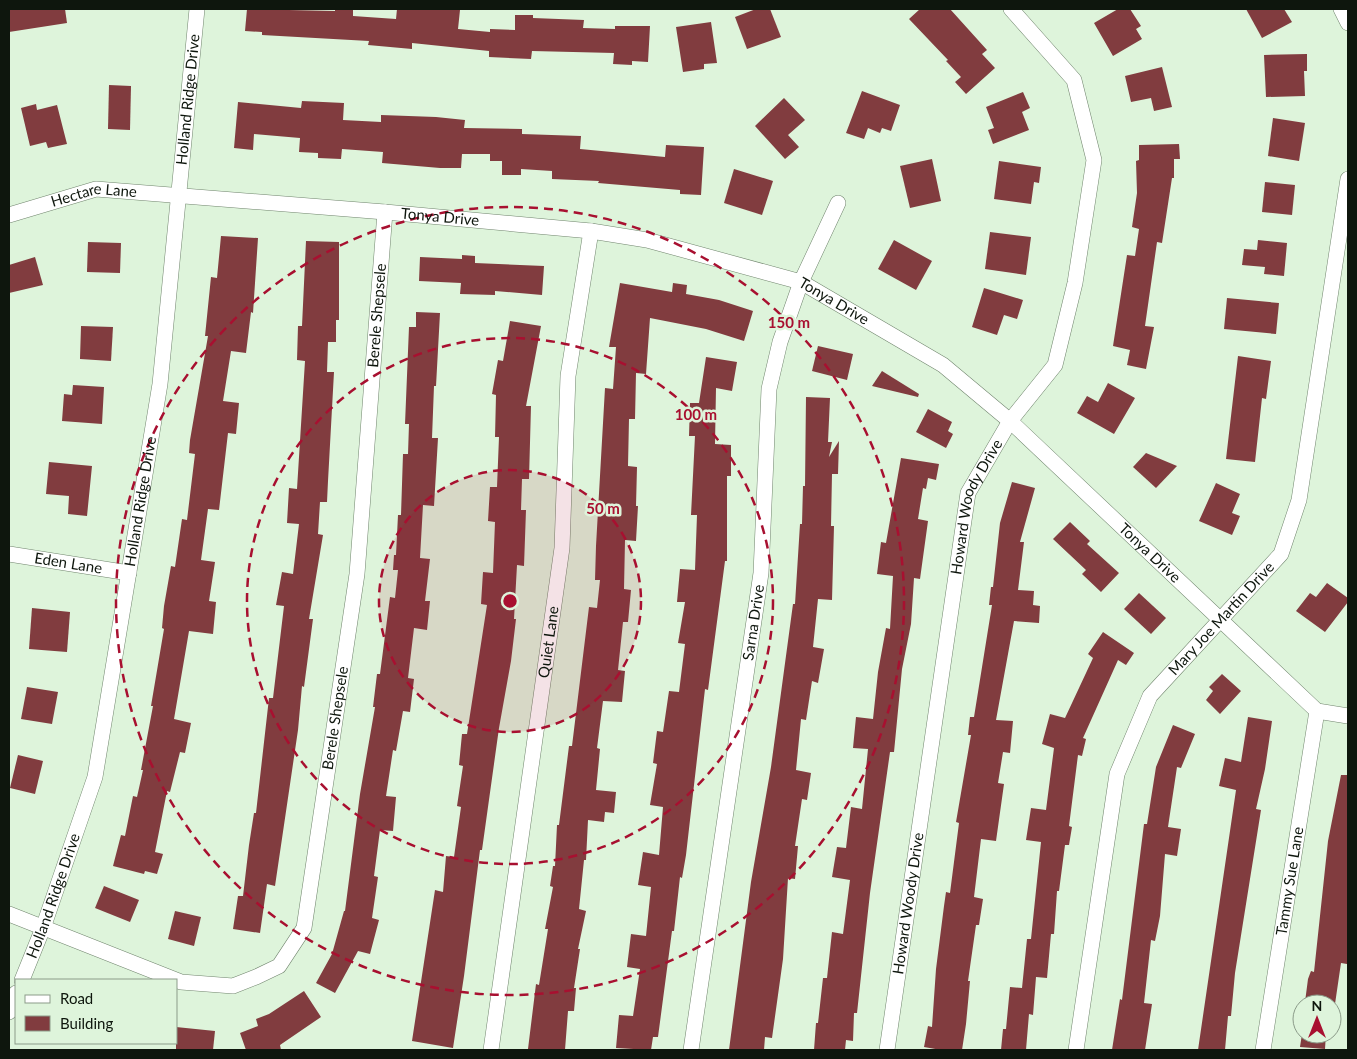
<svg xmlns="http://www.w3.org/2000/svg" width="1357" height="1059" font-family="Lato,sans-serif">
  <rect width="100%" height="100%" fill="#def4db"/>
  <g fill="#813c3f">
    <polygon points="9,9 65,9 67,23 9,32"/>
    <polygon points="247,9 335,11 335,9 353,9 353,16 396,19 397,9 460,10 458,29 490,32 490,29 515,30 515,15 533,15 533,18 584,20 583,28 615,29 615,26 650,26 648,62 632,61 632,65 613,64 614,53 532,51 531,59 489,57 489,51 412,43 412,49 368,45 369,41 262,35 262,32 245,31"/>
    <polygon points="756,9 770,9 781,37 747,49 735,17"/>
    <polygon points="920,9 950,9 987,50 982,54 995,68 966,94 955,82 961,77 946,61 948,60 909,19"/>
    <polygon points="1118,9 1130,9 1141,26 1136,29 1142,39 1113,56 1094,23"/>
    <polygon points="1246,9 1284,9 1292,22 1262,38"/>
    <polygon points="711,22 717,63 704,64 704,69 683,72 676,27"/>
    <polygon points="1307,54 1307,71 1304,71 1305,96 1266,97 1264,55"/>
    <polygon points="1162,67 1172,107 1154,111 1151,98 1131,102 1125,76"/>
    <polygon points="109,85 131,86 130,130 108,129"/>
    <polygon points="862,91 900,105 891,131 882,128 880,133 868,128 864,139 846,133"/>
    <polygon points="1023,92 1030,108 1022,112 1029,130 993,144 988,130 994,128 986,107"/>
    <polygon points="784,98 805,120 788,135 799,147 785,159 755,126"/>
    <polygon points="302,101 344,103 343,120 381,122 381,115 436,117 465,120 464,128 522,129 522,134 581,136 580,149 665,157 666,145 704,147 701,195 680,194 680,190 598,183 599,181 552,179 552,171 521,169 521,175 502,175 502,161 490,161 490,154 462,154 461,168 440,168 382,163 383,152 342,149 341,159 318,158 318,153 299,152 300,138 254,134 253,150 234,148 238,102 301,108"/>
    <polygon points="36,104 37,110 57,105 67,144 48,148 46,142 30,146 21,108"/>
    <polygon points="1273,118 1305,123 1299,161 1268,156"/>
    <polygon points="1179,144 1180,159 1174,159 1174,178 1172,178 1162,243 1157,242 1145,326 1154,327 1146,369 1127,365 1130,350 1113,346 1127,255 1135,256 1139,229 1132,227 1137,193 1136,161 1139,160 1139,145"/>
    <polygon points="932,159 941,201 910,208 900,166"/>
    <polygon points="999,161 1041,167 1039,183 1034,182 1031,204 994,199"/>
    <polygon points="734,169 773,181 762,215 724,203"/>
    <polygon points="1265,182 1295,185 1292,215 1262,212"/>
    <polygon points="990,232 1031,237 1026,275 985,269"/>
    <polygon points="221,236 258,238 253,313 251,312 246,353 231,351 223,401 239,403 236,434 228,433 219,510 208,509 201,560 215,562 209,601 216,602 213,634 189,631 174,719 191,723 185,753 180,752 170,792 167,791 155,852 163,854 157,874 145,871 144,874 113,866 121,835 125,836 133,796 137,797 143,770 141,770 153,706 151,706 164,629 162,628 164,606 171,566 175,567 182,519 187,520 195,454 189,453 190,440 208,336 205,336 211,277 217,278"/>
    <polygon points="894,240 932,261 916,290 878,269"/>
    <polygon points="1258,240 1287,243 1284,276 1264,274 1265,267 1242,265 1244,249 1257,250"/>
    <polygon points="306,241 339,242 339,320 336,320 336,342 328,342 327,372 334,372 328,481 327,502 320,502 318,534 323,535 309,619 313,619 304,687 302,686 298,730 275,886 267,884 260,933 233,929 238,896 243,896 249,845 254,813 256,813 269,698 273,698 284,606 276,605 282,572 293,574 299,524 287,523 289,488 297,489 305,361 297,360 298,326 302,326"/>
    <polygon points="88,242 121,243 120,273 87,272"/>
    <polygon points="462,255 475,256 475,263 544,266 542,295 495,291 495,295 460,294 461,283 419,281 420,257 462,259"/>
    <polygon points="35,257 43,285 9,293 9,265"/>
    <polygon points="620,283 672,292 673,283 687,285 686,294 719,300 753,311 744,341 706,329 650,318 646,374 636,373 635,419 629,419 628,466 637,467 636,506 638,506 636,541 625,540 624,589 631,590 628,622 623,622 618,670 625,671 622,702 603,701 597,748 600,749 596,790 616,792 614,813 605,812 604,822 588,820 586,860 584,860 579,909 586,911 578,949 580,949 574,988 576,988 574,1011 568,1011 565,1050 528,1049 536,984 539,985 548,929 545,929 553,887 550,886 553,866 555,866 557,825 559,825 569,746 572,746 589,607 597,608 600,580 595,580 596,546 605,388 613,389 616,347 609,347"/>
    <polygon points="984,288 1023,300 1017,319 1004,315 997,335 972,327"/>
    <polygon points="1227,298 1279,303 1276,334 1224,329"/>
    <polygon points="416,312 440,313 436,386 434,386 432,438 438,438 434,506 423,505 420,558 430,559 425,601 430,601 427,630 414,628 408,678 414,679 410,712 403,711 396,751 393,750 386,796 396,797 393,831 380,830 374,876 378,877 372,918 379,920 370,954 358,951 335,993 316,983 332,954 344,911 345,911 360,794 375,707 373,707 377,674 380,674 390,597 395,598 398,570 393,570 394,555 396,555 398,515 401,515 403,454 408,454 409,424 405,424 409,327 416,327"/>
    <polygon points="510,321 541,326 526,406 531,406 529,479 522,479 521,510 526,510 524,566 517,565 514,619 516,619 511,661 499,728 482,850 480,850 464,976 453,1048 412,1041 435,890 443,892 446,856 454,857 461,807 457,806 463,766 459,765 462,734 467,734 487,605 481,604 483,572 493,573 495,522 488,521 490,487 497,487 499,437 495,437 496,395 492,394 498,360 503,361"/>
    <polygon points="81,326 113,327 111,361 80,359"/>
    <polygon points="818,346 853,354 847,380 812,371"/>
    <polygon points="1238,356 1271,361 1266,399 1262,398 1255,462 1226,459"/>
    <polygon points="706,357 737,362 732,391 716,388 715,444 731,445 731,476 727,476 727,561 725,561 708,690 705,689 686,855 682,878 680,877 674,931 672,931 658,1037 653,1037 651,1050 616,1048 619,1015 633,1016 640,969 627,967 631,934 646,936 651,887 638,885 643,852 659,855 663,807 650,805 657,764 653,763 657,731 663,732 669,691 679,692 685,644 678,643 685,602 677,602 680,569 695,570 697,515 691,515 695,436 689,436 690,403 699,403"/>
    <polygon points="882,371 919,394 918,397 872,386"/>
    <polygon points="1108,383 1135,398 1114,434 1077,413 1087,396 1098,402"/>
    <polygon points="73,385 104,387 102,424 62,421 64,394 72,395"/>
    <polygon points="806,397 830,398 828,442 832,442 829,457 839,441 838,474 832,474 831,526 834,526 832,600 818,599 813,647 824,649 818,683 812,681 806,720 801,719 796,770 811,773 807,800 802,799 795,846 798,846 795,879 788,878 783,959 772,1038 765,1037 764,1050 729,1050 751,882 771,767 793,604 795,604 800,524 802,524 803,486 805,486"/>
    <polygon points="928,409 952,422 948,431 953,434 946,448 916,432"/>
    <polygon points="1146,453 1177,466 1156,488 1133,467"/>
    <polygon points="901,458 939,464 936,480 928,478 926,489 923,488 918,519 928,521 920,579 914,578 911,624 902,669 894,752 890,752 870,893 857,1013 854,1013 853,1041 846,1040 845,1050 814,1050 816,1023 818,1023 823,978 827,978 832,932 843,934 850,880 832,877 837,847 846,848 851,807 862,809 868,749 853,748 856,717 873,719 878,672 886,628 890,629 893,576 877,574 881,542 886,543"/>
    <polygon points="49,462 92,466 87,516 68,514 69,496 46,494"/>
    <polygon points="1012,482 1035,488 1020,542 1024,542 1018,590 1034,591 1033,605 1040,606 1039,623 1014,621 996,720 1013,721 1010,753 1003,752 998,783 1004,784 996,841 981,839 974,897 983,899 979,925 976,925 968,981 970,981 966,1024 962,1050 941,1050 924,1047 928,1026 932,1027 936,969 944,906 946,892 950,893 959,823 956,822 971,735 968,735 970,717 974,717 992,605 989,605 991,587 993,587 1000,523"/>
    <polygon points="1216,483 1240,494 1232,513 1240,516 1232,535 1199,521"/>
    <polygon points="1070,522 1090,541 1087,544 1119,573 1101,592 1082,574 1086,570 1053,539"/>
    <polygon points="1327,583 1348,598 1348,602 1325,632 1296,611 1310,593 1316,597"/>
    <polygon points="1139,593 1166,618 1151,634 1124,609"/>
    <polygon points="32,608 70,612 67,652 29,649"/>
    <polygon points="1103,632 1134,653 1126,665 1118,660 1083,738 1086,739 1082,756 1078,755 1069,826 1072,827 1069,845 1065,845 1059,891 1057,891 1054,934 1051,934 1047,978 1036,977 1033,1015 1029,1014 1026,1050 1001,1050 1003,1029 1006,1029 1010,987 1022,988 1027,939 1031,939 1041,842 1026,840 1031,808 1046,810 1054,748 1042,744 1050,714 1065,718 1093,658 1088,654"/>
    <polygon points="1222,674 1241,691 1220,714 1206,700 1213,691 1209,687"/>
    <polygon points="27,687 58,692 52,724 21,719"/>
    <polygon points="1248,717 1272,721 1265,769 1256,809 1261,810 1235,973 1231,1016 1228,1016 1225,1050 1198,1050 1236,790 1219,786 1225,758 1241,762"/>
    <polygon points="1173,725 1195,734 1181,768 1177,767 1168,827 1181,829 1177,856 1165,854 1160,916 1155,941 1151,940 1144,1003 1152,1004 1145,1050 1112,1050 1120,999 1122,1000 1144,824 1147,824 1156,767"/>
    <polygon points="18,755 43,761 35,794 10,788"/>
    <polygon points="1341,775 1348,775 1348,956 1347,964 1341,963 1335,1004 1318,1004 1305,1002 1308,979 1311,971 1314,972 1328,841"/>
    <polygon points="104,886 139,900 130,922 95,908"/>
    <polygon points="175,911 201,917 194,946 168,939"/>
    <polygon points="304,991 321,1017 280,1045 281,1050 246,1050 240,1033 258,1026 256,1019 269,1014"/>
    <polygon points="176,1027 215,1031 213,1050 176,1050"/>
    <polygon points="1302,1034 1326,1034 1325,1049 1300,1047"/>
  </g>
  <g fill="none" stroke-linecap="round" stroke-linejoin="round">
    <defs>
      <g id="street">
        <polyline points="1341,9 1348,23"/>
        <path id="s1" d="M9,215L96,189L385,212L591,231L647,240L801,282L943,365L1010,421L1317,711L1348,716"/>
        <path id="s2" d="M9,554L129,573"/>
        <path id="s3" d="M9,914L181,982L233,986L256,977L279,966L304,928L357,574L385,212"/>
        <path id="s4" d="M22,980L43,928L95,777L160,384L197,9"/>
        <polyline points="9,1012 16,993"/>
        <path id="s5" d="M491,1050L562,548L568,376L591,231"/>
        <path id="s6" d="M691,1050L761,573L769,389L780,342L801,282L838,203"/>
        <path id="s7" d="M887,1050L968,493L1010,421L1055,365L1075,283L1094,160L1074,80L1011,9"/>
        <path id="s8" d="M1076,1050L1117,774L1150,696L1281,554L1299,500L1348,179"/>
        <path id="s9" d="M1263,1050L1317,711"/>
      </g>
    </defs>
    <use href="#street" stroke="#71856e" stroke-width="16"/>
    <use href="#street" stroke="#fff" stroke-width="15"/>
  </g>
  <circle cx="510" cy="601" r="131" fill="#a81030" fill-opacity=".12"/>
  <g fill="none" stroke="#a81030" stroke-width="2.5" stroke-dasharray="9 6">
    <circle cx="510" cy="601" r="131"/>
    <circle cx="510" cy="601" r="263"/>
    <circle cx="510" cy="601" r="394"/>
  </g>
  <g text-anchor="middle" stroke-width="5" stroke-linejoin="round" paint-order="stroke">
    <g font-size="15" fill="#0e160d" stroke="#def4db">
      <text dy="5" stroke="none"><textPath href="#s4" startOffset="900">Holland Ridge Drive</textPath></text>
      <text dy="5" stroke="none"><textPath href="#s1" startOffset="88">Hectare Lane</textPath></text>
      <text dy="5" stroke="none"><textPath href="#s1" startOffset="436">Tonya Drive</textPath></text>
      <text dy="5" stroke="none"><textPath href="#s1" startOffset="842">Tonya Drive</textPath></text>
      <text dy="5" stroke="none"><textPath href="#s3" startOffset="950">Berele Shepsele</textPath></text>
      <text dy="5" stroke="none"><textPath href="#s4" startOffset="495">Holland Ridge Drive</textPath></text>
      <text dy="5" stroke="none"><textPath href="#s7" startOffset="552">Howard Woody Drive</textPath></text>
      <text dy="5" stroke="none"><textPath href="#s1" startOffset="1248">Tonya Drive</textPath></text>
      <text dy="5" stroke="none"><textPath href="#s2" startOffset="60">Eden Lane</textPath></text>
      <text dy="5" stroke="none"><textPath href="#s8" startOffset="469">Mary Joe Martin Drive</textPath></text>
      <text dy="5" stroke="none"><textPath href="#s6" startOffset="432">Sarna Drive</textPath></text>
      <text dy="5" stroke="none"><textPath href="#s5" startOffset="412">Quiet Lane</textPath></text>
      <text dy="5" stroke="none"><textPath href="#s3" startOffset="545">Berele Shepsele</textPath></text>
      <text dy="5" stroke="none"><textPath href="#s9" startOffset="171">Tammy Sue Lane</textPath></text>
      <text dy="5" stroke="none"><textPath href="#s4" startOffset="90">Holland Ridge Drive</textPath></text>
      <text dy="5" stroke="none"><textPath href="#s7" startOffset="148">Howard Woody Drive</textPath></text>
    </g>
  </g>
  <circle cx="510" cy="601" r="8" fill="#a81030" stroke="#def4db" stroke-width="2.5"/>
  <g font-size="15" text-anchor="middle" font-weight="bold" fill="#a81030" stroke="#def4db" stroke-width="5" stroke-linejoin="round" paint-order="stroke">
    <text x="789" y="328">150 m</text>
    <text x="696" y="420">100 m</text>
    <text x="603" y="514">50 m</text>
  </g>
  <rect width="1357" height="1059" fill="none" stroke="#0e160d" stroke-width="20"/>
  <rect x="15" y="979" width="162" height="65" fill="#def4db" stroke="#8b9b89"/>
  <rect x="25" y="995" width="25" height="8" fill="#ffffff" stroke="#8b9b89"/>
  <text x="60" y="1004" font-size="15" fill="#0e160d">Road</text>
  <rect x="25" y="1016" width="25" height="15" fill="#813c3f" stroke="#8b9b89"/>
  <text x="60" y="1029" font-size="15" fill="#0e160d">Building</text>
  <g transform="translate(1317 1019)"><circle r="24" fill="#def4db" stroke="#8b9b89"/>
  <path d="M0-4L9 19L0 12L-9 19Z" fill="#a81030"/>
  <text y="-8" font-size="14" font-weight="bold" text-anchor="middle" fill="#0e160d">N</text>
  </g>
</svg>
